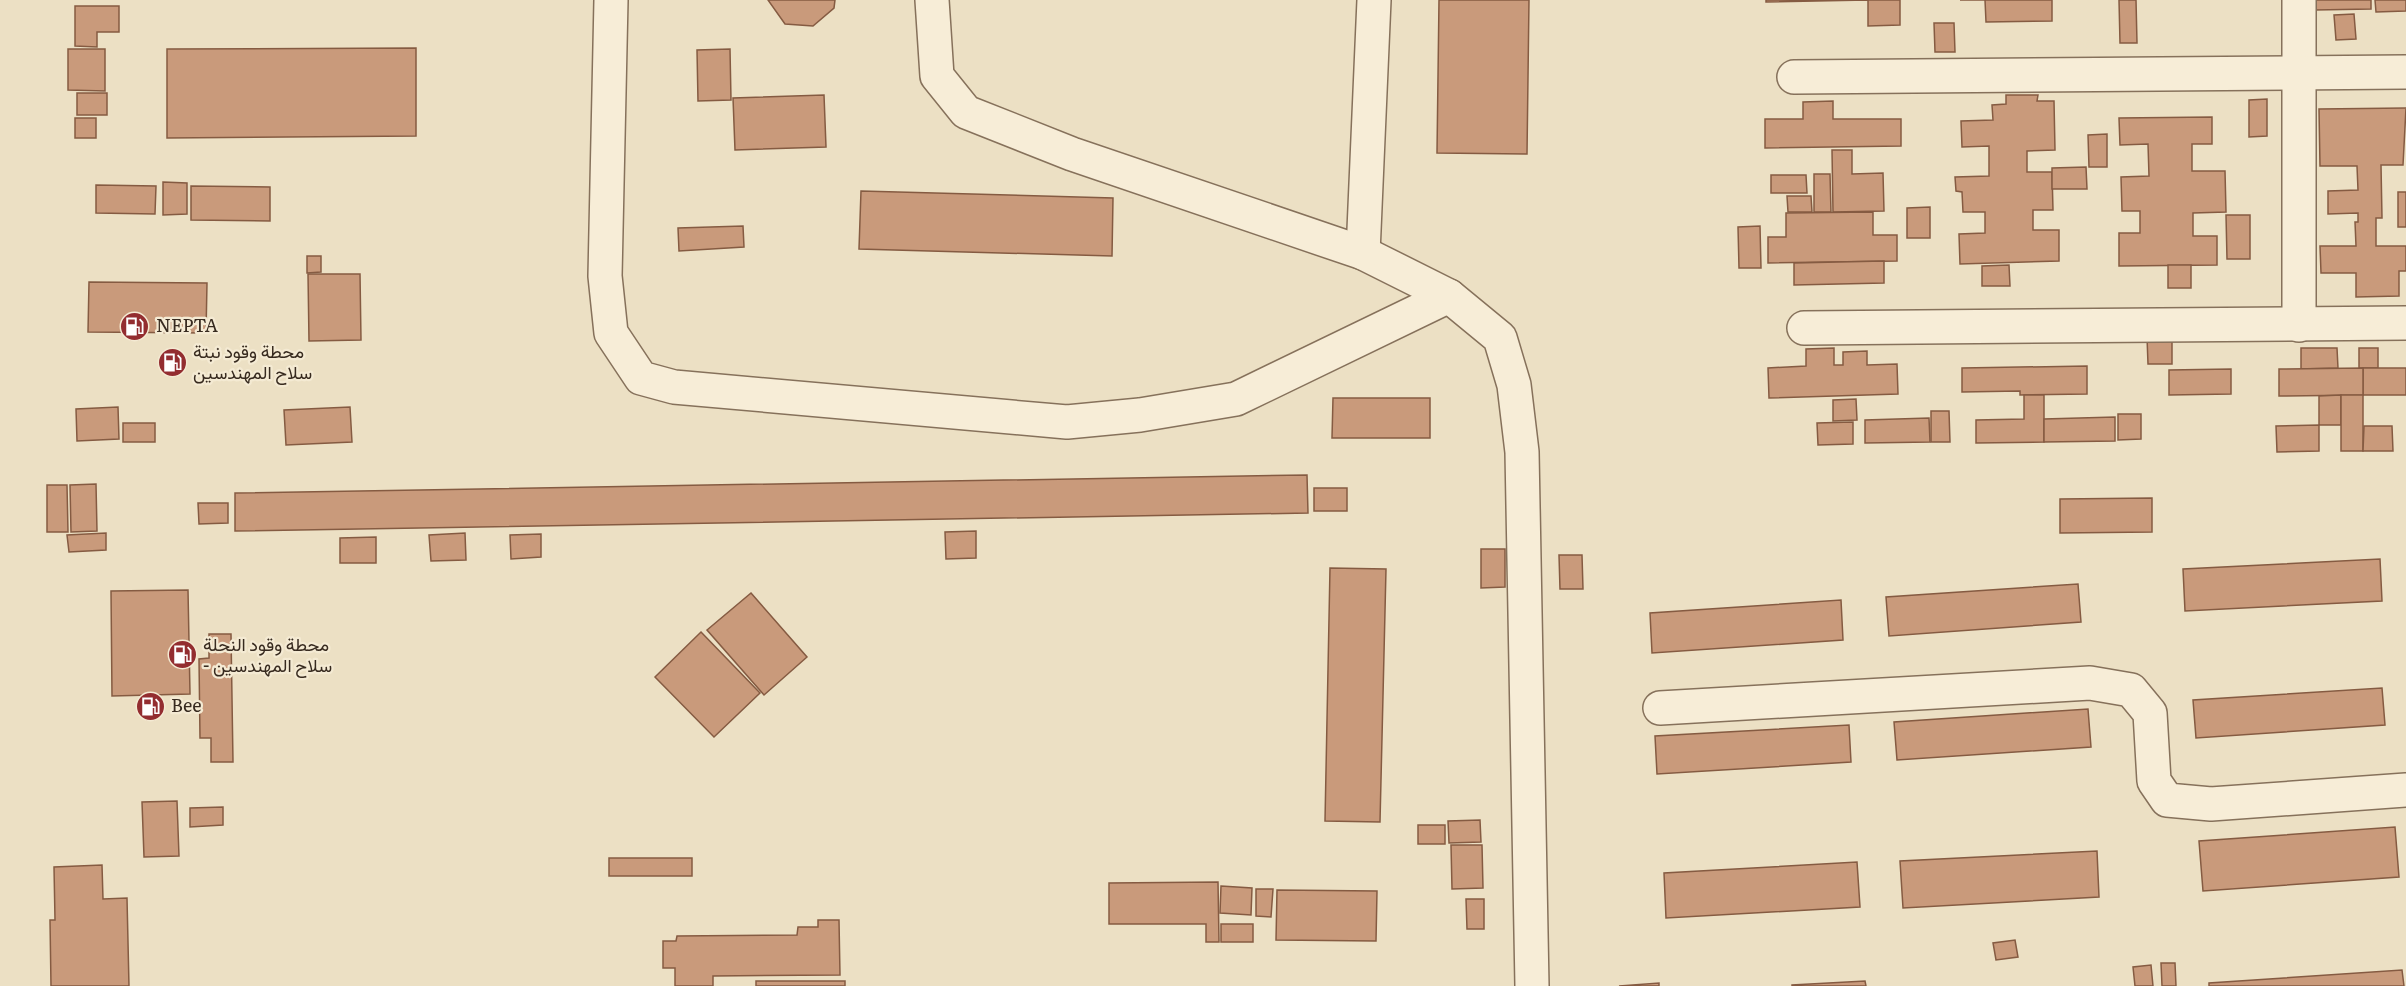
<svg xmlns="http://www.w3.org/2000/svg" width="2406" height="986" font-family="Literata,Vazirmatn,serif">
  <rect width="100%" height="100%" fill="#ece0c4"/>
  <g fill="#c99a7b" stroke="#855b42" stroke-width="1.5">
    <polygon points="768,0 835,0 834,8 813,26 785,24"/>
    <polygon points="1439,0 1529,0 1527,154 1437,153"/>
    <polygon points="1766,0 1900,0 1900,25 1868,26 1868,0 1766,2"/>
    <polygon points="1960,0 2052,0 2052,21 1986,22 1985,0"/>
    <polygon points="2119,0 2136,0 2137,43 2120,43"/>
    <polygon points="2315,0 2371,0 2371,9 2315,10"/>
    <polygon points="2375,0 2406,0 2406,11 2376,12"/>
    <polygon points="75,6 119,6 119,32 97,32 97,47 75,46"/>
    <polygon points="2354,14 2356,39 2336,40 2334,15"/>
    <polygon points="1934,23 1954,23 1955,52 1935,52"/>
    <polygon points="416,48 416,136 167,138 167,49"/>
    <polygon points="68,49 105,49 105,91 68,90"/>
    <polygon points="730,49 731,100 698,101 697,50"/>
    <rect x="77" y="93" width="30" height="22"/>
    <polygon points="824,95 826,147 735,150 733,98"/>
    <polygon points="2006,95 2038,95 2037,101 2054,101 2055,150 2027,151 2027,172 2052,172 2053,210 2033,210 2033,230 2059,230 2059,261 1960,264 1959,234 1985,233 1985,212 1963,212 1962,192 1956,191 1955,177 1989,176 1989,146 1962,147 1961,121 1993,120 1992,105 2006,104"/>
    <polygon points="2267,99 2267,136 2249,137 2249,100"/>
    <polygon points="1833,101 1833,119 1901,119 1901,146 1765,148 1765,119 1803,119 1803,102"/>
    <polygon points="2406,108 2403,165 2381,165 2382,218 2376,218 2376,246 2406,246 2406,271 2399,271 2399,296 2356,297 2356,273 2321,273 2320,246 2356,246 2355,222 2358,222 2358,213 2328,214 2328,191 2358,190 2357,166 2320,166 2319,109"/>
    <polygon points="2212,117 2212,144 2192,144 2192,171 2225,171 2226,212 2193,213 2193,236 2217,236 2217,265 2119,266 2119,233 2140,233 2140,211 2122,211 2121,177 2149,176 2148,144 2120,145 2119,118"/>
    <rect x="75" y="118" width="21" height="20"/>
    <polygon points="2107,134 2107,167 2089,167 2088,135"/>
    <polygon points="1832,150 1852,150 1852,174 1883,173 1884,211 1833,212"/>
    <polygon points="2086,167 2087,189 2052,189 2052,168"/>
    <polygon points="1814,174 1830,174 1831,212 1814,212"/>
    <polygon points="1771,175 1806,175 1807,193 1771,193"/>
    <polygon points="163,182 187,183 187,214 163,215"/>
    <polygon points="96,185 156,186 155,214 96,213"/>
    <polygon points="191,186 270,187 270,221 191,220"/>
    <polygon points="861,191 1113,198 1112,256 859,249"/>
    <rect x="2398" y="192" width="8" height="35"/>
    <polygon points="1787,196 1811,196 1812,212 1788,212"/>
    <polygon points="1930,207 1930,238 1907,238 1907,208"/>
    <polygon points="1873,212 1873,235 1897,235 1897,261 1768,263 1768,237 1786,237 1786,213"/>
    <polygon points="2226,215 2250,215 2250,259 2227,259"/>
    <polygon points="743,226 744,247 679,251 678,228"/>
    <polygon points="1760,226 1761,268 1739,268 1738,227"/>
    <polygon points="307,256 321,256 321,272 307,273"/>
    <polygon points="1884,261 1884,283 1794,285 1794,263"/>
    <polygon points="2009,265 2010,286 1982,286 1982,266"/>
    <rect x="2168" y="265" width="23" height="23"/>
    <polygon points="308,274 360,274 361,340 309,341"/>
    <polygon points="89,282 207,283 206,333 88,332"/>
    <polygon points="2172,336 2172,364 2148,364 2147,337"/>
    <polygon points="1834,348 1834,365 1843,365 1843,352 1867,351 1867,365 1897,364 1898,394 1769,398 1768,368 1806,366 1806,349"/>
    <polygon points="2301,348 2337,348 2338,368 2301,369"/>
    <rect x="2359" y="348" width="19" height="20"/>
    <polygon points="2087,366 2087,394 2020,395 2020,391 1962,392 1962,368"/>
    <rect x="2363" y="368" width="43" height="27"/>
    <polygon points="2363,368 2363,395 2279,396 2279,369"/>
    <polygon points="2231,369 2231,394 2169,395 2169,370"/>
    <polygon points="2024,395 2044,395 2044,442 1976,443 1976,420 2024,419"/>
    <polygon points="2341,395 2341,425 2319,425 2319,396"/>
    <rect x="2341" y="395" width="22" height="56"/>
    <polygon points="1333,398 1430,398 1430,438 1332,438"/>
    <polygon points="1856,399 1857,420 1833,421 1833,400"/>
    <polygon points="118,407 119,439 77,441 76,409"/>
    <polygon points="350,407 352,442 286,445 284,410"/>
    <polygon points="1931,411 1949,411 1950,442 1931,442"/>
    <polygon points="2118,414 2141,414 2141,439 2118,440"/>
    <polygon points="2115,417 2115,441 2044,442 2044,419"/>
    <polygon points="1929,418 1930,442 1865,443 1865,420"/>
    <polygon points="1853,422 1853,444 1818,445 1817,423"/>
    <rect x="123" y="423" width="32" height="19"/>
    <polygon points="2319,425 2319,451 2277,452 2276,426"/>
    <polygon points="2364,426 2392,426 2393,451 2363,451"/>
    <polygon points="1307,475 1308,513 235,531 235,493"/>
    <polygon points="96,484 97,531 71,532 70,485"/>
    <polygon points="47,485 67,485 68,532 47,532"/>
    <rect x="1314" y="488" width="33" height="23"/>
    <polygon points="2152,498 2152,532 2060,533 2060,499"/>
    <polygon points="198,503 228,503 228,523 199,524"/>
    <polygon points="976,531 976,558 946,559 945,532"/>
    <polygon points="106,533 106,550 69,552 67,535"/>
    <polygon points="465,533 466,560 431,561 429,535"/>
    <polygon points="541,534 541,557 511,559 510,535"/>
    <polygon points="376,537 376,563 340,563 340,538"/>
    <polygon points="1481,549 1505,549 1505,587 1481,588"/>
    <polygon points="1559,555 1582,555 1583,589 1560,589"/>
    <polygon points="2380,559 2382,601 2185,611 2183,569"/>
    <polygon points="1330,568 1386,569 1380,822 1325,821"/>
    <polygon points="2078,584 2081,622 1889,636 1886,597"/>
    <polygon points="188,590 190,694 112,696 111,591"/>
    <polygon points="751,593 807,657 764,695 707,630"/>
    <polygon points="1841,600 1843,640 1652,653 1650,613"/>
    <polygon points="701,632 760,693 714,737 655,677"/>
    <polygon points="209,634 231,634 233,762 211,762 211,738 200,738 199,659 209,658"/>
    <polygon points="2382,688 2385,725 2196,738 2193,700"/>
    <polygon points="2088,709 2091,747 1897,760 1894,722"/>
    <polygon points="1849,725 1851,762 1657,774 1655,736"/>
    <polygon points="177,801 179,856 144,857 142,802"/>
    <polygon points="223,807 223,825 190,827 190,808"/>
    <polygon points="1480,820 1481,842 1449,843 1448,821"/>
    <rect x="1418" y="825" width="27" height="19"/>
    <polygon points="2395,827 2399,877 2203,891 2199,841"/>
    <polygon points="1451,845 1482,845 1483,888 1452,889"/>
    <polygon points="2097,851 2099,897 1903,908 1900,861"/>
    <rect x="609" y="858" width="83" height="18"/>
    <polygon points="1857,862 1860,907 1666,918 1664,873"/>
    <polygon points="102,865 103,899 127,898 129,986 51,986 50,920 55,920 54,867"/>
    <polygon points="1218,882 1219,942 1206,942 1206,924 1109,924 1109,883"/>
    <polygon points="1221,886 1252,888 1251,915 1220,913"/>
    <polygon points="1256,889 1273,889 1271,917 1256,916"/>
    <polygon points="1277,890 1377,891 1376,941 1276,940"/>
    <polygon points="1466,899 1484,899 1484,929 1467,929"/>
    <polygon points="818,920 839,920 840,975 713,976 713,986 675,986 675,968 663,968 663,941 676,941 677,936 797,935 798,927 818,927"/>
    <rect x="1221" y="924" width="32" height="18"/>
    <polygon points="2015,940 2018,957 1996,960 1993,943"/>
    <polygon points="2161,963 2175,963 2176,986 2162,986"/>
    <polygon points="2151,965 2153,986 2135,986 2133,967"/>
    <polygon points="2402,970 2404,986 2209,986 2209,983"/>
    <rect x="756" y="981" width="89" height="5"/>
    <polygon points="1865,981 1866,986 1792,986 1792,985"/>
    <polygon points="1659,983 1659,986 1619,986"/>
  </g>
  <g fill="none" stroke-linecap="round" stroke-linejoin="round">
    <defs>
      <g id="minor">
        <polyline points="611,0 605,276 611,333 641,378 674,387 1067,422 1140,415 1236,399 1449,296"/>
        <polyline points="932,0 937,76 966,112 1072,154 1363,253 1449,296 1500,338 1514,385 1522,452 1532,986"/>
        <polyline points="2299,0 2299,325"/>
        <polyline points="1794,77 2406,72"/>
        <polyline points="1363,253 1374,0"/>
        <polyline points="1804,328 2406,323"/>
        <polyline points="1660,708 2090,683 2131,690 2150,713 2154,781 2167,800 2211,804 2406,790"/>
      </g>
    </defs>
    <use href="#minor" stroke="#86715b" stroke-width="36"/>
    <use href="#minor" stroke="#f7edd7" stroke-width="33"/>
  </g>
  <defs>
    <symbol id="fuel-disc" viewBox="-11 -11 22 22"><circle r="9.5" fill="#932d30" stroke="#f4ead3"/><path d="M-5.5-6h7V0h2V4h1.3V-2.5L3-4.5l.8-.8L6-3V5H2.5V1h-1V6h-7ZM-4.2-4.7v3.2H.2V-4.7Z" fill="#fff"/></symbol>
  </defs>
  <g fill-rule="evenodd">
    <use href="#fuel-disc" x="118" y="310" width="33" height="33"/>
    <use href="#fuel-disc" x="156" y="346" width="33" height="33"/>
    <use href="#fuel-disc" x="166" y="638" width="33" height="33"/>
    <use href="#fuel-disc" x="134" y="690" width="33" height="33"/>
  </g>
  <g text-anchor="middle" stroke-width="4.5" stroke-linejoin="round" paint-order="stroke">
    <g font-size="18" fill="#372a1f" stroke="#f4ead3" text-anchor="start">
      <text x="156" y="332">NEPTA</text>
      <text x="193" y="358">محطة وقود نبتة<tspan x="193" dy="21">سلاح المهندسين</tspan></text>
      <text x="203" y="651">محطة وقود النحلة<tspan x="203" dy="21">- سلاح المهندسين</tspan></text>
      <text x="171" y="712">Bee</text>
    </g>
  </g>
</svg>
